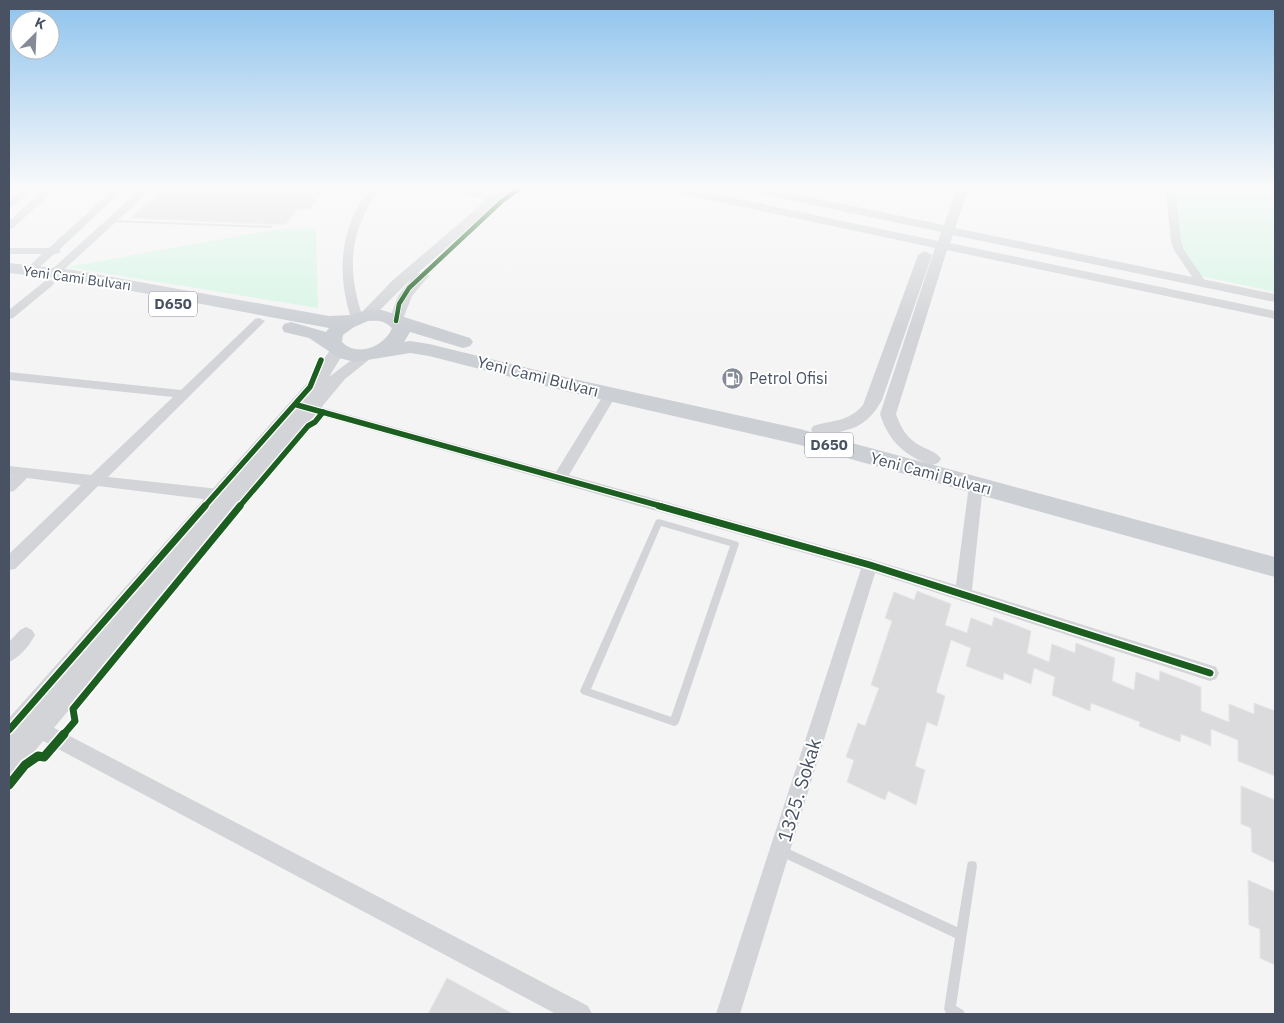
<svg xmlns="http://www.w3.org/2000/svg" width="1284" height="1023" font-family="'IBM Plex Sans',sans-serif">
  <rect width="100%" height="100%" fill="#f4f4f4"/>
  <g fill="#d7f5e6">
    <polygon points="1167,186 1275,186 1275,292 1201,276 1181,249"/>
    <polygon points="316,228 318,308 67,267 279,229"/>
  </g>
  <g fill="#dbdbde" stroke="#e5e5e6">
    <polygon points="168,186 327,186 310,209 298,209 285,225 130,218"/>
    <polygon points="917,591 951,604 945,625 967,633 971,618 992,626 994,617 1031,631 1027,653 1049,662 1052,644 1075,653 1076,643 1115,658 1112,681 1134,690 1136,672 1159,681 1160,671 1201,687 1201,711 1229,722 1229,704 1254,714 1254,703 1275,711 1275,776 1238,761 1238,740 1211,729 1211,746 1181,734 1180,742 1139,726 1140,722 1091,703 1090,711 1052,695 1055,677 1034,668 1031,684 1004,673 1003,680 966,666 971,648 951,640 936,692 945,696 937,726 927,722 915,766 925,770 916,805 888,791 885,800 847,782 854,760 846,757 858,723 865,726 879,688 871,685 892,621 885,618 894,592 914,600"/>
    <polygon points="1241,786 1275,800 1275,863 1252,852 1251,828 1241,824"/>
    <polygon points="1248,880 1275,892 1275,965 1260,958 1260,929 1249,925"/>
    <polygon points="447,978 513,1014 428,1014"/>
  </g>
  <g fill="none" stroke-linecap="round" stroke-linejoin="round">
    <g fill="#d2d4d7" fill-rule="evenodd">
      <polygon points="111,220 271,226 273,227 271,228 113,222 111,221"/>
      <path d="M659,519L735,541L738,542L739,544L679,722L677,725L674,726L585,695L582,694L580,691L655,522L656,520ZM661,526L730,546L671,717L591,689Z"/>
      <polygon points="780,845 957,927 967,866 968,862 972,861 976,862 977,866 956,1006 963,1010 965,1014 948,1014 946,1013 944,1009 955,938 776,854 775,850 776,846"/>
    </g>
    <g fill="#d2d4d7" fill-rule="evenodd">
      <polygon points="25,186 36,186 12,207 9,208 9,200"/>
      <polygon points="48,186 59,186 13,228 9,229 9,221"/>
      <polygon points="117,186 127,186 60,249 60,253 54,254 34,272 30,273 25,270 42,254 9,254 9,248 49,248"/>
      <polygon points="144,186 155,186 58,275 50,275 49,273 50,271"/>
      <path d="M372,186H382C349,230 346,267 363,318L357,321L351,318C336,271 340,225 372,186Z"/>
      <polygon points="445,186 460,186 498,200 496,202 490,202"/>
      <polygon points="1165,186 1175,186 1181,241 1184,250 1206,282 1205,284 1197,284 1174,250 1171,241"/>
      <polygon points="49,280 53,281 54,283 53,285 13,318 9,319 9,310 45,281"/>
      <polygon points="259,318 265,321 263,323 108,477 219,489 224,491 226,495 224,499 219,501 98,486 15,569 9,570 9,554 81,485 27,478 14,491 9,492 9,479 11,476 9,476 9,466 91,475 173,397 9,380 9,372 181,390 255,319"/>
      <polygon points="611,390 617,394 569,475 870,559 956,585 969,485 971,481 976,480 981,481 983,485 972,590 1210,665 1216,667 1219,673 1216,679 1210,681 875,573 740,1014 716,1014 861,569 294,408 292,405 294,402 299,401 556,472 606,391"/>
      <path d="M26,627L32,630L35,635C30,645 19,658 9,662V642L20,630Z"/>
      <polygon points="37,719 588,1006 592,1014 556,1014 30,734 28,728 30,722"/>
    </g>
    <g fill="#d2d4d7" fill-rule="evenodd">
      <polygon points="503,186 516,186 418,273 427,273 429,276 412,296 401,324 391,324 389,321 398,296 412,278 372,318 362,318 360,315 362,312 393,280"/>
      <path d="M653,186H677L938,241L941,232L738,189L732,186H756L944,225L958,186H970L955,228L1275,294V302L953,235L950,243L1275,311V319L947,250L896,414C901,428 907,439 921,446C928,450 937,452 941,459L938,463L932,465C905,457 888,440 880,414L935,248L659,189Z"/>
      <path d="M925,251L932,255L882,400C866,429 850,430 819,436L813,434L811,430L813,426C832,420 849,422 863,405L918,255Z"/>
      <polygon points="338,344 343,346 346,349 329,377 362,352 372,352 375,355 345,379 18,771 9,774 9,718 307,383 333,346"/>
    </g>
    <path fill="#cccfd4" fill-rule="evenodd" d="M9,263L73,270L329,316L350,315L367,310H382L470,338L473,342L470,346L463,348L410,332L404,342L410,341L429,344L569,378L800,429L1275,557V577L800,445L569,392L429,356L410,353L355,362L339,358L309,338L284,332L282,328L284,324L291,322L326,332L329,328L73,280L9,273ZM368,321C378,320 385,321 392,328C385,346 358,358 342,342L343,335L354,327Z"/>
    <defs>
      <polyline id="cycleway-far3" points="396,321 399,304 409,288 502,201 523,186"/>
      <g id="cycleway-far2">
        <polyline points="297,405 664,507"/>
        <polyline points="204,507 310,387 321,360"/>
        <polyline points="239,507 308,426 315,422 323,412"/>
      </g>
      <g id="cycleway-far1">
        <polyline points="659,506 870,565 1210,673"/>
        <polyline points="9,730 205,506"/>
        <polyline points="63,735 75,721 73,709 240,506"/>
      </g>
      <polyline id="cycleway" points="9,785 25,765 38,756 44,757 64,734"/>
    </defs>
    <use href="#cycleway-far3" stroke="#fff" stroke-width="6"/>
    <use href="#cycleway-far2" stroke="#fff" stroke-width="8"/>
    <use href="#cycleway-far1" stroke="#fff" stroke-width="10"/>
    <use href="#cycleway" stroke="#fff" stroke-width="12"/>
    <use href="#cycleway-far3" stroke="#1b5e20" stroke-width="4.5"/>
    <use href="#cycleway-far2" stroke="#1b5e20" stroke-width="5.5"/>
    <use href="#cycleway-far1" stroke="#1b5e20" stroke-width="7"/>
    <use href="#cycleway" stroke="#1b5e20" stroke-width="9"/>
  </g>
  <linearGradient id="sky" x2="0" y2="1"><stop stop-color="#8ec3ed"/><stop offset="0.57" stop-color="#fafafa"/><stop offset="1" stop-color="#fafafa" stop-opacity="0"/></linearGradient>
  <rect width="1284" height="329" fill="url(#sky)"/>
  <defs>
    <symbol id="fuel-disc" viewBox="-11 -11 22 22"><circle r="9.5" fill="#848b96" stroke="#fff"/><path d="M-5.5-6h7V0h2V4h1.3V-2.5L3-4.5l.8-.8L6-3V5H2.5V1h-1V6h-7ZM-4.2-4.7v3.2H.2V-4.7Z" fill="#fff"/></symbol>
  </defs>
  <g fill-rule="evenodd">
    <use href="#fuel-disc" x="720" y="366" width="25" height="25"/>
  </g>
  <g text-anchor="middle" stroke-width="4" stroke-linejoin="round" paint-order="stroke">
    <g font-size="14" fill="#485263" stroke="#fff">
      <text transform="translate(77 278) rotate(8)" y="5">Yeni Cami Bulvarı</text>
    </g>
    <g fill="#fff" stroke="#7f8692" stroke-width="1">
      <rect x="149" y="291.5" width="48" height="25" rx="4"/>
      <rect x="805" y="432.5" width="48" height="25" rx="4"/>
    </g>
    <g font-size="15" font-weight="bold" fill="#485263">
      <text x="173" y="309">D650</text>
      <text x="829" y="450">D650</text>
    </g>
    <g font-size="16" fill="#485263" stroke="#fff">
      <text transform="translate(538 376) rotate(14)" y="6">Yeni Cami Bulvarı</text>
      <text transform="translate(931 473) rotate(15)" y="6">Yeni Cami Bulvarı</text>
    </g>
    <g font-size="16" fill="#485263" stroke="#fff" text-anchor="start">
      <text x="749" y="384">Petrol Ofisi</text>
    </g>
    <g font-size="19" fill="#485263" stroke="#fff">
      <text transform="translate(799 790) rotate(-73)" y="7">1325. Sokak</text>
    </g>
  </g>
  <rect width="1284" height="1023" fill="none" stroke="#485263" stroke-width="20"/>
  <g transform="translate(35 35) rotate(24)"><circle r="24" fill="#ffffff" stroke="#b6bac1"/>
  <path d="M0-4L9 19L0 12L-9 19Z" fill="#848b96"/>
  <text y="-8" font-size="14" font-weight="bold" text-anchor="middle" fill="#485263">K</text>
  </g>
</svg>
